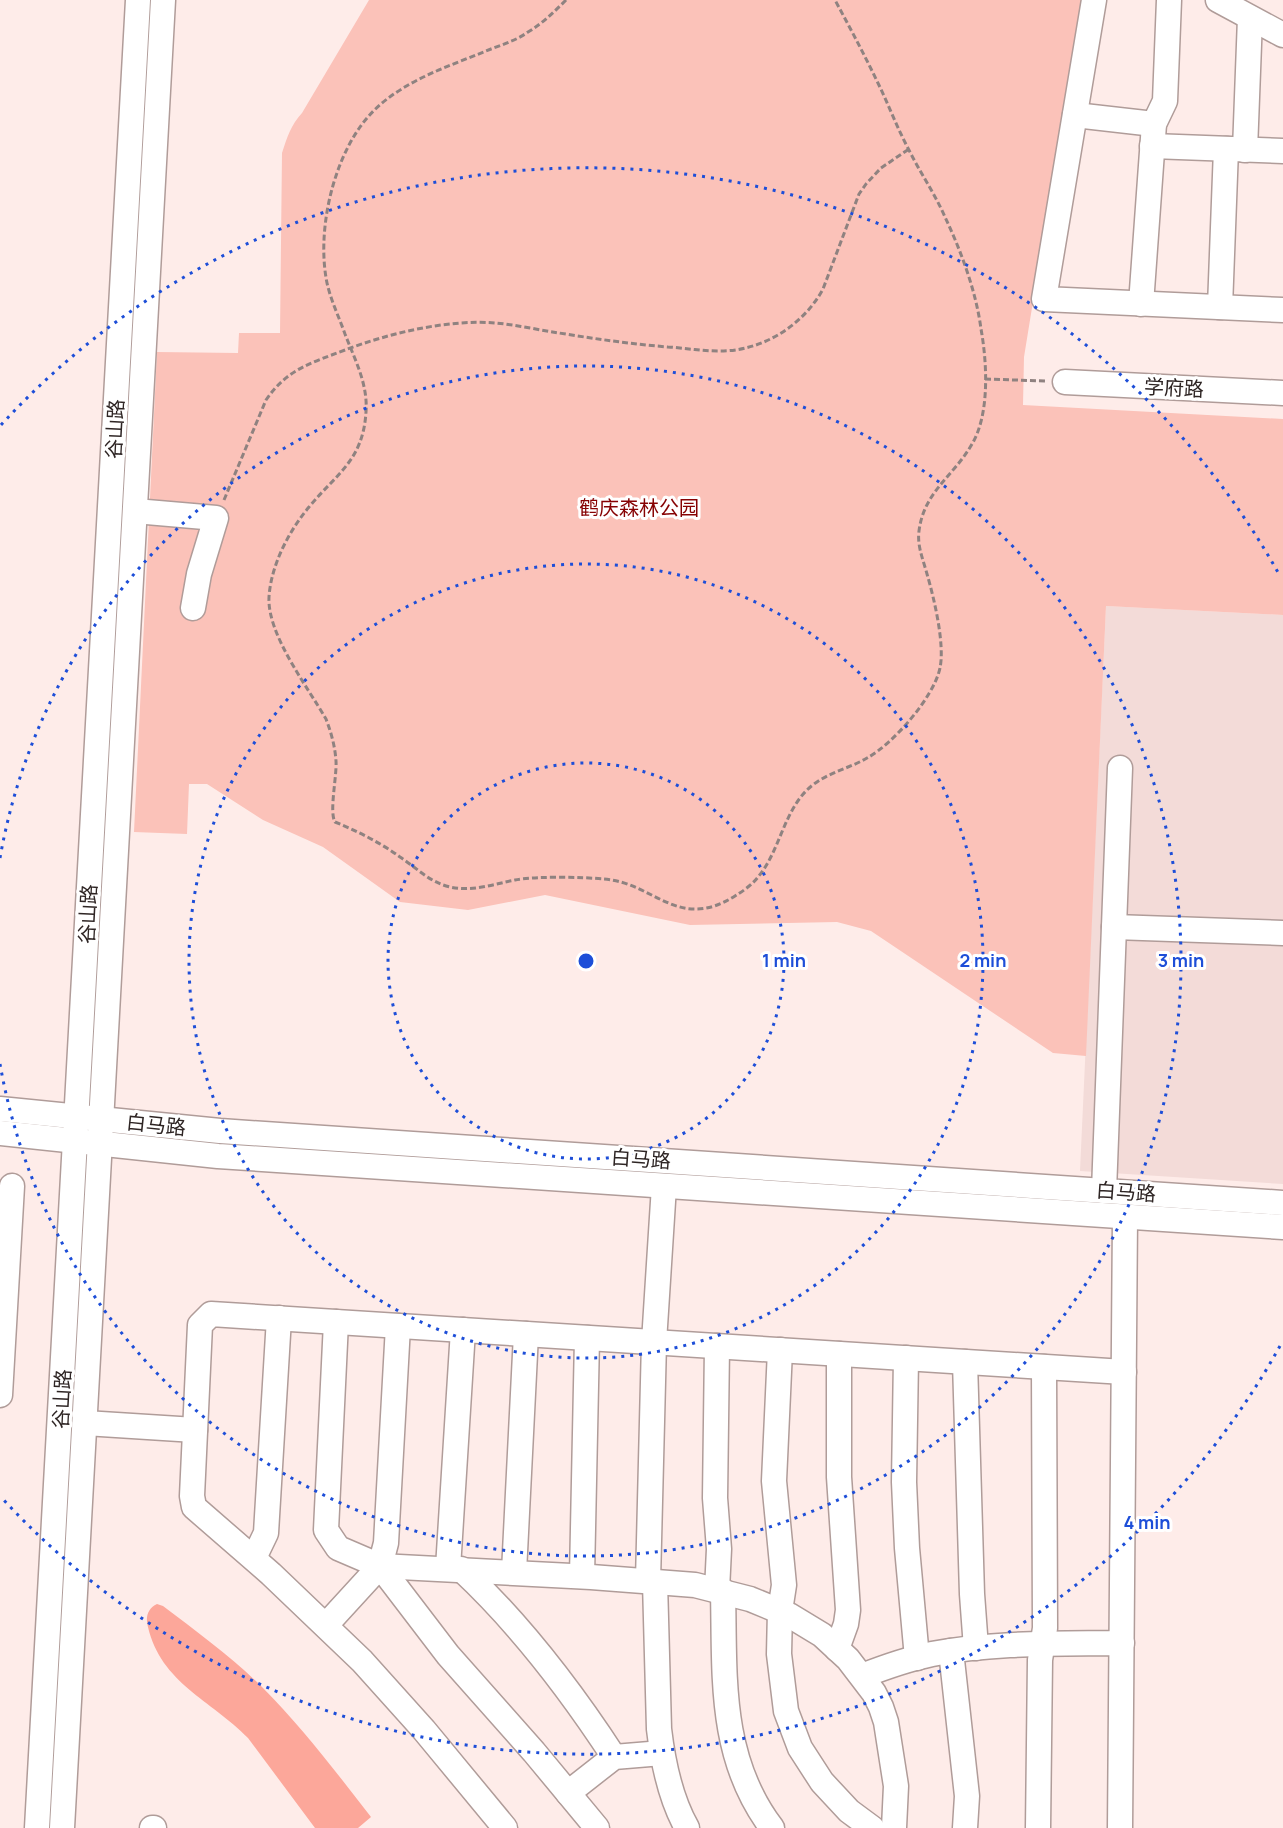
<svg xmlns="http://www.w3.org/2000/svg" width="1283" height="1828" font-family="Manrope,'Noto Sans SC',sans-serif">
  <rect width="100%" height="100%" fill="#feece9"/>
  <polygon fill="#f3dbd8" points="1106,606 1283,615 1283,1184 1080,1171"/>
  <path fill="#fbc2b9" d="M369,0H1082L1024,357L1023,405L1283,419V615L1106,606L1086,1056L1053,1053L871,931L837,922L690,925L545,895L468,910L400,902L323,847L263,820L207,784H189L187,834L134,832L157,352L238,353L239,333H280L282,153C287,137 291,125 302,113Z"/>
  <path fill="#fca79a" d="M157,1604L163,1606C197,1632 232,1657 262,1687C302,1727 336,1772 371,1817L358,1828H315L248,1738C211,1700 161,1683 148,1627C145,1617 148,1608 157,1604Z"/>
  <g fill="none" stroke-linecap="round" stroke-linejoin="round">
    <defs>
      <g id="minor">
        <polyline points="1094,0 1044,299 1283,310"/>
        <polyline points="1218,0 1283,35"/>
        <polyline points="1075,115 1154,124"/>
        <polyline points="1152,146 1283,151"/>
        <polyline points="1245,150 1250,18"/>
        <polyline points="1141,304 1154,124 1165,101 1169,0"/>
        <polyline points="1220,307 1226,149"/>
        <polyline points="1065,382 1283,393"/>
        <polyline points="135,511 216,518 199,574 193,608"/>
        <polyline points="1114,927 1283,933"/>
        <polyline points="0,1109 220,1131 1283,1203"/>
        <polyline points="0,1133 218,1156 1283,1227"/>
        <polyline points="1104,1191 1120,768"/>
        <polyline points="336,1322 326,1530 338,1548 380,1566 591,1577 695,1585 750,1599 789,1615 822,1635 848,1659 874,1693 881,1707 886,1722 896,1786 894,1828"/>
        <polyline points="780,1350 774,1481 784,1585 780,1611 779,1654 786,1711 800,1748 822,1782 849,1811 872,1828"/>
        <polyline points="906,1358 904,1482 907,1548 917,1658"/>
        <polyline points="965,1362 972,1594 976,1648"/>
        <polyline points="0,1395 12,1186"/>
        <polyline points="85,1423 195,1430"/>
        <polyline points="254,1558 266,1533 279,1318"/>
        <polyline points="380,1566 448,1655 534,1752 597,1828"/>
        <polyline points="448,1568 463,1330"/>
        <path d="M461,1569C521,1625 569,1688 614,1757"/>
        <polyline points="514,1572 526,1334"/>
        <polyline points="582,1576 587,1338"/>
        <polyline points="648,1581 654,1342 664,1186"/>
        <path d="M655,1582L659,1729C663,1763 670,1798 687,1828"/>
        <polyline points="717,1590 719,1549 715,1498 717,1346"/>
        <path d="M723,1591C725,1675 718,1757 772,1828"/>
        <polyline points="326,1625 380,1566 386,1543 398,1326"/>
        <polyline points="837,1649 846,1624 848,1610 839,1477 839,1354"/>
        <polyline points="951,1651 967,1796 965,1828"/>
        <path d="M862,1676C885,1667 908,1659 932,1654C994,1642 1059,1644 1122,1643"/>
        <polyline points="568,1793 614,1757 662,1753"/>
        <polyline points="37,1828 138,0"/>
        <polyline points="62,1828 163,0"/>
        <polyline points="152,1828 154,1828"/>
        <polyline points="505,1828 424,1730 362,1661 271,1574 194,1507 192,1496 200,1325 211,1314 1124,1372"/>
        <polyline points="1038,1828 1040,1660 1045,1628 1044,1367"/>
        <polyline points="1120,1828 1125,1217"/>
      </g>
    </defs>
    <use href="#minor" stroke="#b09c99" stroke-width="27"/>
    <g stroke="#8f8280" stroke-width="3" stroke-dasharray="6 3" stroke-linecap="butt">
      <path d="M566,0C554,12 543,23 528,32C517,40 504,44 491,49C445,68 390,84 360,127C331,168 317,234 327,283C331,301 339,317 345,334C355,360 368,384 366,412C363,461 336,474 309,507C289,531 271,565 269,597C267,634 307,686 326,719C331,732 335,746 336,761C337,776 329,812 335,822C357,831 381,843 400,857C417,868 429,882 450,887C472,892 494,884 515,880C537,876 581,877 604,879C655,883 678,932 735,896C743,891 752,885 758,877C781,850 784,806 814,784C830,772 850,768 867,758C893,744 934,697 940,668C945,644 934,598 927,574C923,559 917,546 919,531C924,491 954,476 972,444C990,414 987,362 981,329C976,291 961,251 945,217C935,194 921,174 910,152C897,128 888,103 876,79C863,52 849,26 835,0"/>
      <polyline points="985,379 1046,381"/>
      <path d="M224,500L266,400C287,369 311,363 345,350C390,333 448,319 496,323C517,325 539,330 559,333C596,339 631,344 668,347C685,348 701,351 718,351C761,352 803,326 823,289L859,194L866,184L881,168L909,149"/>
    </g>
    <use href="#minor" stroke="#fff" stroke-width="24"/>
  </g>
  <g fill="none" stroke="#1d4ed8" stroke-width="3" stroke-dasharray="3 6">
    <circle cx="586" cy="961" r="198"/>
    <circle cx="586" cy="961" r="397"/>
    <path d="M0 858A595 595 0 1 1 0 1064"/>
    <path d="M1280 1346A794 794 0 0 1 1 1497M1 425A794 794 0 0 1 1280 576"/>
  </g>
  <g text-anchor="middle" stroke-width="6" stroke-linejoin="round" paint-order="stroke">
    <g font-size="20" fill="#2e2524" stroke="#fff">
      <text transform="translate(1174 388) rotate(3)" y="7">学府路</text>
      <text transform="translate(115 429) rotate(-87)" y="7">谷山路</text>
      <text transform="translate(88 914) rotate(-87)" y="7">谷山路</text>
      <text transform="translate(156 1125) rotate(6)" y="7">白马路</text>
      <text transform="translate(641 1159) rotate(4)" y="7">白马路</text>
      <text transform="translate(1126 1192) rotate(4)" y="7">白马路</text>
      <text transform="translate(62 1399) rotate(-87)" y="7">谷山路</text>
    </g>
    <g font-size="20" fill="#860203" stroke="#fff">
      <text x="639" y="515">鹤庆森林公园</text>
    </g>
  </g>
  <circle cx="586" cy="961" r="9" fill="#1d4ed8" stroke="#fff" stroke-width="3"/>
  <g font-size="18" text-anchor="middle" font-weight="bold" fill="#1d4ed8" stroke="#fff" stroke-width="6" stroke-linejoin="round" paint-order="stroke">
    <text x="784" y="967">1 min</text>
    <text x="983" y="967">2 min</text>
    <text x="1181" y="967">3 min</text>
    <text x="1147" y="1529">4 min</text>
  </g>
</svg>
